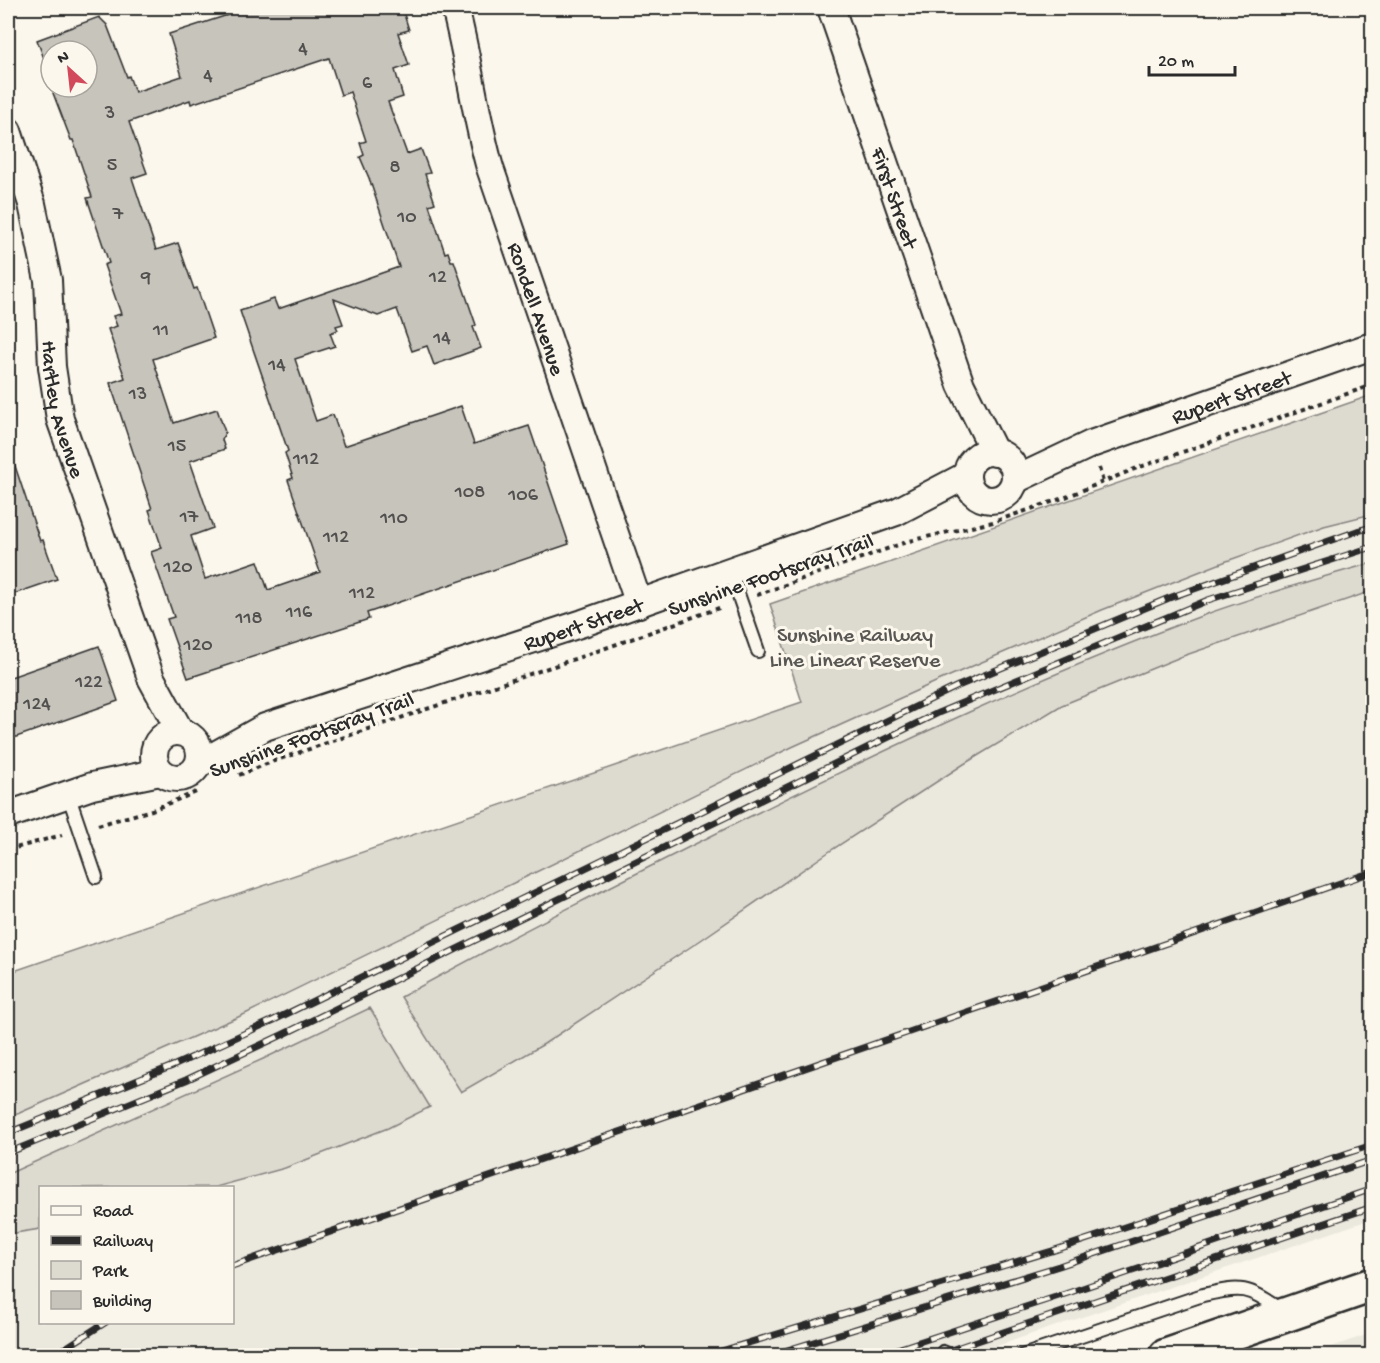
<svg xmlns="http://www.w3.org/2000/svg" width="1380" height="1363" font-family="'Gochi Hand',sans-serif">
  <rect width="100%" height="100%" fill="#fbf7ec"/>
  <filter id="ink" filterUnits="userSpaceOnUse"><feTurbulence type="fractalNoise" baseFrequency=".0167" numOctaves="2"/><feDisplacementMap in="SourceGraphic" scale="12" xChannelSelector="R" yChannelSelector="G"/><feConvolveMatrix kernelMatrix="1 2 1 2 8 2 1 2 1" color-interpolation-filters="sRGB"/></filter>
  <g filter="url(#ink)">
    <g fill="#ebe8de" fill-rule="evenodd">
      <path d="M1372,514V1219L970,1355H8V1118L245,1014L792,747L938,681L1102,610L1224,562L1324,526ZM40,1188H232V1322H40Z"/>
      <polygon points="1372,1333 1372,1355 1307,1355"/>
    </g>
    <g fill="#dddad0" stroke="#84827e" stroke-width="1.5">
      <polygon points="1372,395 1372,514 1324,526 1224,562 1102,610 938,681 792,747 245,1014 8,1118 8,973 802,702 770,604"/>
      <path d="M1372,563V591L1183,656L1062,705L964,764L833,849L701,940L544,1044L461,1092L401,997C517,933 635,874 753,815C900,742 1050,672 1204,615C1259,595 1316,579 1372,563Z"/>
      <polygon points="370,1008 430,1107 388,1128 285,1168 216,1187 40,1188 40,1229 8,1234 8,1174 263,1059"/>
    </g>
    <g fill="#c7c4bc" stroke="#2b2b2b" stroke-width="1.5" fill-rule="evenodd">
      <path d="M226,8H402L409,30L398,33L409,65L395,70L403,97L388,102L407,154L421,149L430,173L425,174L435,203L429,205L445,253L448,252L451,261H454L476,325L473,327L481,348L434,365L427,346L412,351L397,309L378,316L334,299L343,324L336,326L338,330L330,333L335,346L295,359L316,421L333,415L344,446L461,406L474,444L529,426L569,544L367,613L369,619L188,678L167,619L174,617L151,552L162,548L149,510L152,509L110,383L125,378L108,329L117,326L113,316L121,314L104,265L109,263L87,198L92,197L73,140H71L53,93L56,91L55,87H87V51H51V77L37,40L99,17L107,25L127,77L129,76L135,92L182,76L169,34L228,15ZM329,58L341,95L350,92L366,141L360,143L364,155L360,157L369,178L399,267L278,309L274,299L240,311L288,451L285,453L293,478L288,480L320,572L268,590L258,561L205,579L191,536L213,528L190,461L225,449L222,440L225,432L217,409L174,423L153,359L214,338L197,288L194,289L178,243L156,250L132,178L147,173L129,122L190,100L191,104Z"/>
      <polygon points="12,457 40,541 43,540 57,579 8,596 8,458"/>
      <polygon points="99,646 118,701 8,740 8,678"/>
    </g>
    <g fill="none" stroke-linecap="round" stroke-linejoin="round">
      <defs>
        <g id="lane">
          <polyline points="730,571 758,651"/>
          <polyline points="68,794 96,877"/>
          <polyline points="940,1356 943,1352 953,1356"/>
          <path d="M1022,1356L1203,1295C1246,1285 1247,1288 1284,1311"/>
        </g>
        <g id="street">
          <path id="s1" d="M455,8C469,61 475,115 490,168L639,604"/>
          <path id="s2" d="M831,8L961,385L995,453"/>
          <path id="s3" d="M8,131L32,204L48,280L52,367L60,419L151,678L180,731"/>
          <circle cx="991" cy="476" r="24"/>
          <path id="s4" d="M1015,480L1091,444L1372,346"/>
          <circle cx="177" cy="755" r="23"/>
          <path id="s5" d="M199,764L265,727L583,623L896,512L967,475"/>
          <polyline points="8,815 92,786 160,772"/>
        </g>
        <polyline id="primary" points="1166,1356 1372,1285"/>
      </defs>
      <use href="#lane" stroke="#2b2b2b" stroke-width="16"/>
      <use href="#street" stroke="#2b2b2b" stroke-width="30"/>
      <use href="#primary" stroke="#2b2b2b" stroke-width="38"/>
      <g stroke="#2b2b2b" stroke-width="4" stroke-dasharray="4.5 4.5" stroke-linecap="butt">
        <polyline points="1099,468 1103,482"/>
        <polyline points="757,595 909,541 993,522 1066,497 1137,468 1372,385"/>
        <polyline points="239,775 274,761 589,654 722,607"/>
        <polyline points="98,825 152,810 199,791"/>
        <polyline points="8,850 62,835"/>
      </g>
      <use href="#lane" stroke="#fbf7ec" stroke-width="12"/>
      <use href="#street" stroke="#fbf7ec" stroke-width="26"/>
      <use href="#primary" stroke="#fbf7ec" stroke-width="33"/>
      <defs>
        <g id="rail">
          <polyline points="8,1133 175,1065 274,1020 958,686 1169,598 1357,531 1372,527"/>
          <polyline points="8,1153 186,1080 282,1035 938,713 1208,600 1372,547"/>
          <polyline points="232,1266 1372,872"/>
          <polyline points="53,1356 106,1322"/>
          <polyline points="705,1356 1052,1251 1372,1145"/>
          <polyline points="768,1356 1059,1266 1372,1160"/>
          <polyline points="876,1356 1068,1293 1372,1189"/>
          <polyline points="933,1356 1372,1207"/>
        </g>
      </defs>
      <use href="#rail" stroke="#2b2b2b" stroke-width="7"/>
      <use href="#rail" stroke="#fbf7ec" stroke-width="4.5" stroke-dasharray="14" stroke-linecap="butt"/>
    </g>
  </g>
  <g text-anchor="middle" stroke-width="6" stroke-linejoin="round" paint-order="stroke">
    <g font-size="20" fill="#52514f">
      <text x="303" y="54">4</text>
      <text x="208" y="81">4</text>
      <text x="367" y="88">6</text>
      <text x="110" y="118">3</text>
      <text x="112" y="170">5</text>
      <text x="395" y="172">8</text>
      <text x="118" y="219">7</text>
      <text x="407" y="222">10</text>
      <text x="438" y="282">12</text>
      <text x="146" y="283">9</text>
      <text x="161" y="335">11</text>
      <text x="442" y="343">14</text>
      <text x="277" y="370">14</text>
      <text x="138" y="399">13</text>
      <text x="177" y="451">15</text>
      <text x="306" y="464">112</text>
      <text x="470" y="497">108</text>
      <text x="523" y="500">106</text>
      <text x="189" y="522">17</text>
      <text x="394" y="523">110</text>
      <text x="336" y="542">112</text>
      <text x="178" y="572">120</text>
      <text x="362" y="598">112</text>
      <text x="299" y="617">116</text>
      <text x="249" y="623">118</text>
      <text x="198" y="650">120</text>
      <text x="89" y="687">122</text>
      <text x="37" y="709">124</text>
    </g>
    <g font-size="22" fill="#2b2b2b" stroke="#fbf7ec">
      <text dy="8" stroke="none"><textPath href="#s2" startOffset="200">First Street</textPath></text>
      <text dy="8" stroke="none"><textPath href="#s1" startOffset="312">Rondell Avenue</textPath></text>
      <text dy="8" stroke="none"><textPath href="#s4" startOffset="232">Rupert Street</textPath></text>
      <text dy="8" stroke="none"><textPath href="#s3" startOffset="285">Hartley Avenue</textPath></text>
      <text transform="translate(770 573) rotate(-19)" y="8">Sunshine Footscray Trail</text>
      <text dy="8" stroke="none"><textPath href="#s5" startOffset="410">Rupert Street</textPath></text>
      <text transform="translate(311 733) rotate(-20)" y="8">Sunshine Footscray Trail</text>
    </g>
    <g font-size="22" fill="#585754" stroke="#fbf7ec">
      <text x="855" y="641">Sunshine Railway<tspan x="855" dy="25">Line Linear Reserve</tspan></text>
    </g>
  </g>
  <rect width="1380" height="1363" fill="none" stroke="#fbf7ec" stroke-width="30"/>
  <rect x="15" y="15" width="1350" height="1333" fill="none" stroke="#2b2b2b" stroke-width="2" filter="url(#ink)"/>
  <rect x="39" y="1186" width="195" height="138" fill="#fbf7ec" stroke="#a8a59f" stroke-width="1.5"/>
  <rect x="51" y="1206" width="30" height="9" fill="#fbf7ec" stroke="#a8a59f" stroke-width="1.5"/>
  <text x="93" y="1216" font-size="18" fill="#2b2b2b">Road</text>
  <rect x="51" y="1236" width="30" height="9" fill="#2b2b2b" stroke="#a8a59f" stroke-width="1.5"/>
  <text x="93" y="1246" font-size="18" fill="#2b2b2b">Railway</text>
  <rect x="51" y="1261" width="30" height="18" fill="#dddad0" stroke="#a8a59f" stroke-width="1.5"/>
  <text x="93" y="1276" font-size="18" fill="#2b2b2b">Park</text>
  <rect x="51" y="1291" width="30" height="18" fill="#c7c4bc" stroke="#a8a59f" stroke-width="1.5"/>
  <text x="93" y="1306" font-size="18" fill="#2b2b2b">Building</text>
  <g transform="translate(69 69) rotate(333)"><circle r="28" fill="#fbf7ec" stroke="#a8a59f" stroke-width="1.5"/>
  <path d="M0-4.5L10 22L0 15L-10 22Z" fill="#d1495b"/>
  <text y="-9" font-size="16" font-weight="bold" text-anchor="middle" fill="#2b2b2b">N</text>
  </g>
  <path d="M1149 66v9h86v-9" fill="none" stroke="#2b2b2b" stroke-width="3"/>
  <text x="1158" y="66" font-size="18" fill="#2b2b2b" stroke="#fbf7ec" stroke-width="4.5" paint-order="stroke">20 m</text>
</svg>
